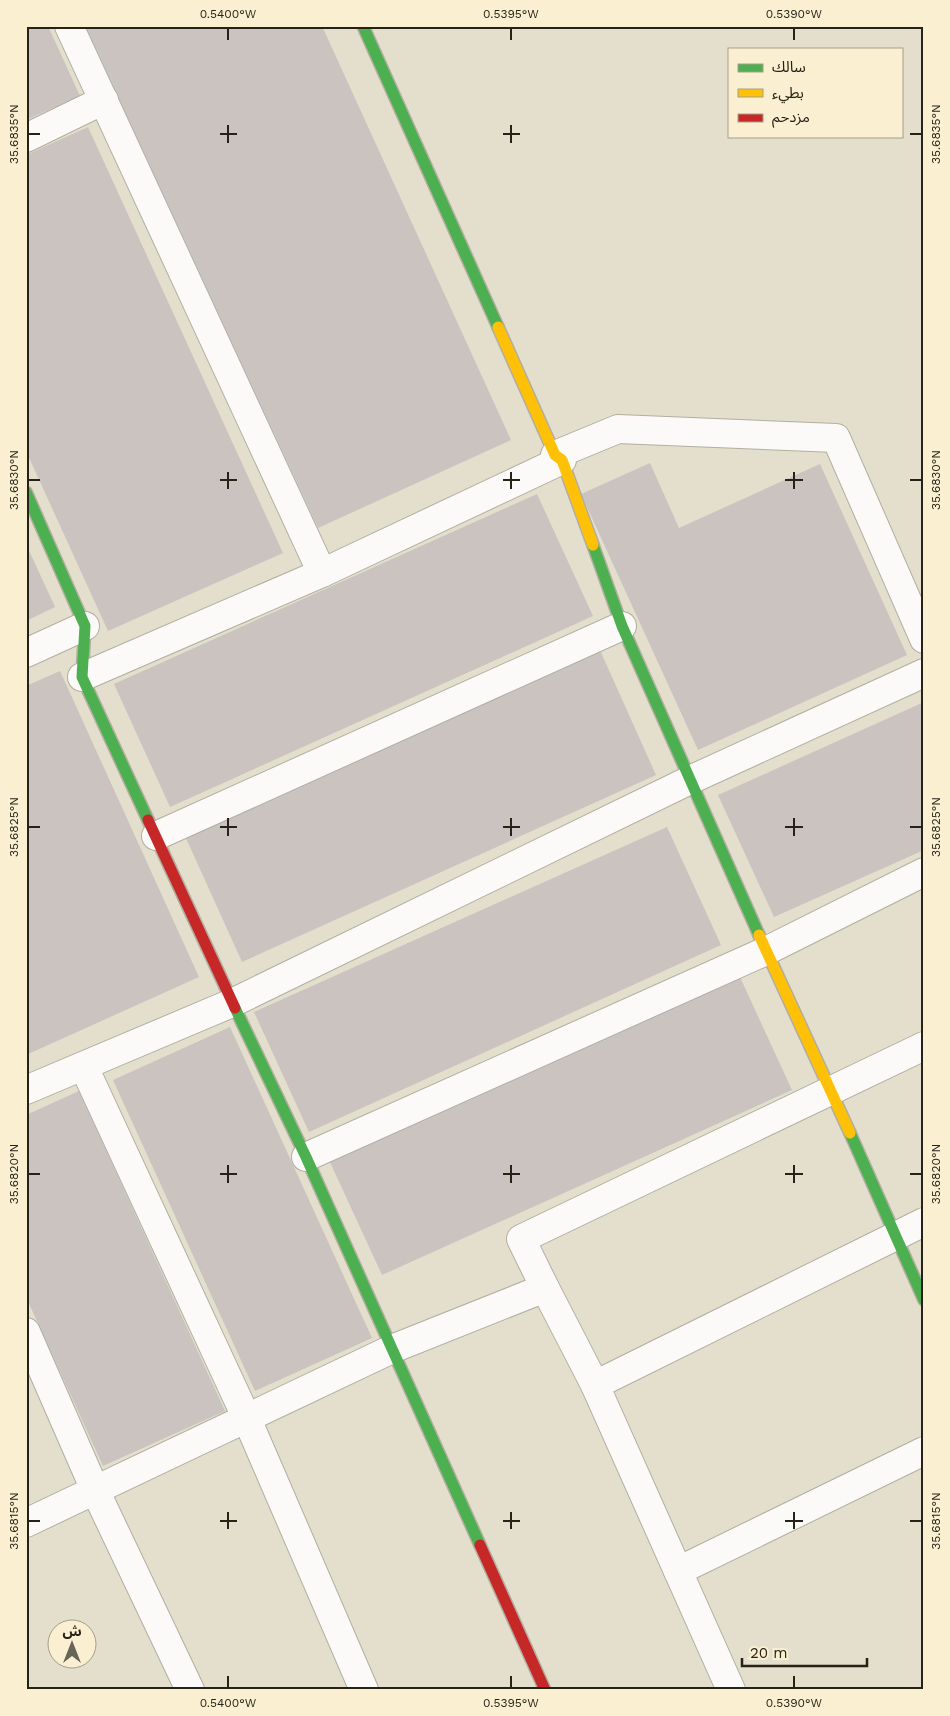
<svg xmlns="http://www.w3.org/2000/svg" width="950" height="1716" font-family="'Work Sans','Noto Sans Arabic',sans-serif">
  <rect width="100%" height="100%" fill="#e4decd"/>
  <g fill="#cac3c0">
    <polygon points="26,26 48,26 80,96 26,120"/>
    <polygon points="85,26 322,26 511,440 318,528"/>
    <polygon points="88,127 283,553 108,631 26,451 26,155"/>
    <polygon points="650,463 679,528 820,464 907,655 698,750 581,494"/>
    <polygon points="537,494 593,616 170,807 114,684"/>
    <polygon points="26,544 55,607 26,621"/>
    <polygon points="599,648 656,775 242,962 185,836"/>
    <polygon points="60,671 199,977 26,1055 26,686"/>
    <polygon points="924,702 924,850 774,917 718,795"/>
    <polygon points="667,827 721,945 309,1132 254,1012"/>
    <polygon points="739,975 792,1090 382,1275 329,1160"/>
    <polygon points="230,1027 372,1338 255,1391 113,1080"/>
    <polygon points="79,1091 225,1411 103,1466 26,1297 26,1115"/>
  </g>
  <g fill="none" stroke-linecap="round" stroke-linejoin="round">
    <defs>
      <g id="street">
        <polyline points="69,26 322,573"/>
        <polyline points="26,138 104,100"/>
        <polyline points="555,455 618,429 836,438 924,639"/>
        <polyline points="26,653 85,626"/>
        <polyline points="82,677 322,573 562,460"/>
        <polyline points="156,836 622,626"/>
        <polyline points="84,1067 247,1419 364,1690"/>
        <polyline points="26,1090 232,1003 690,780 924,673"/>
        <polyline points="306,1157 766,951 924,872"/>
        <polyline points="545,1288 521,1239 924,1046"/>
        <polyline points="26,1332 95,1490 190,1690"/>
        <polyline points="595,1385 924,1222"/>
        <polyline points="26,1523 392,1349 545,1288 595,1385 731,1690"/>
        <polyline points="678,1571 924,1451"/>
      </g>
      <g id="fast">
        <polyline points="363,26 498,327"/>
        <polyline points="26,492 85,626 82,677 148,820"/>
        <polyline points="593,545 622,626 759,935"/>
        <polyline points="235,1008 306,1157 480,1545"/>
        <polyline points="850,1133 924,1300"/>
      </g>
      <g id="slow">
        <polyline points="498,327 555,455 562,460 593,545"/>
        <polyline points="759,935 850,1133"/>
      </g>
      <g id="jam">
        <polyline points="148,820 235,1008"/>
        <polyline points="480,1545 545,1690"/>
      </g>
    </defs>
    <use href="#street" stroke="#b2aea0" stroke-width="30"/>
    <use href="#fast" stroke="#b2aea0" stroke-width="14"/>
    <use href="#slow" stroke="#b2aea0" stroke-width="14"/>
    <use href="#jam" stroke="#b2aea0" stroke-width="14"/>
    <use href="#street" stroke="#fbfaf8" stroke-width="28"/>
    <use href="#fast" stroke="#4caf50" stroke-width="11"/>
    <use href="#slow" stroke="#ffc107" stroke-width="11"/>
    <use href="#jam" stroke="#c62828" stroke-width="11"/>
  </g>
  <path fill="none" stroke="#262217" stroke-width="2" d="M228,28V40M511,28V40M794,28V40M228,125V143M511,125V143M28,134H40M220,134H237M503,134H520M910,134H922M228,472V489M511,472V489M794,472V489M28,480H40M220,480H237M503,480H520M785,480H803M910,480H922M228,818V836M511,818V836M794,818V836M28,827H40M220,827H237M503,827H520M785,827H803M910,827H922M228,1165V1183M511,1165V1183M794,1165V1183M28,1174H40M220,1174H237M503,1174H520M785,1174H803M910,1174H922M228,1512V1529M511,1512V1529M794,1512V1529M28,1521H40M220,1521H237M503,1521H520M785,1521H803M910,1521H922M228,1676V1688M511,1676V1688M794,1676V1688"/>
  <rect width="950" height="1716" fill="none" stroke="#faf0d1" stroke-width="55"/>
  <rect x="728" y="48" width="175" height="90" fill="#faf0d1" stroke="#a59e87"/>
  <rect x="738" y="64" width="25" height="8" fill="#4caf50" stroke="#a59e87"/>
  <text x="772" y="72" font-size="15" fill="#262217">سالك</text>
  <rect x="738" y="89" width="25" height="8" fill="#ffc107" stroke="#a59e87"/>
  <text x="772" y="98" font-size="15" fill="#262217">بطيء</text>
  <rect x="738" y="114" width="25" height="8" fill="#c62828" stroke="#a59e87"/>
  <text x="772" y="122" font-size="15" fill="#262217">مزدحم</text>
  <g transform="translate(72 1644)"><circle r="24" fill="#faf0d1" stroke="#a59e87"/>
  <path d="M0-4L9 19L0 12L-9 19Z" fill="#686457"/>
  <text y="-8" font-size="14" font-weight="bold" text-anchor="middle" fill="#262217">ش</text>
  </g>
  <path d="M742 1658v8h125v-8" fill="none" stroke="#262217" stroke-width="2.5"/>
  <text x="750" y="1658" font-size="15" fill="#262217" stroke="#faf0d1" stroke-width="4" paint-order="stroke">20 m</text>
  <rect x="28" y="28" width="894" height="1660" fill="none" stroke="#262217" stroke-width="2"/>
  <g font-size="12" text-anchor="middle" fill="#262217">
    <text x="228" y="18">0.5400°W</text>
    <text x="511" y="18">0.5395°W</text>
    <text x="794" y="18">0.5390°W</text>
    <text transform="translate(14 134) rotate(-90)" y="4">35.6835°N</text>
    <text transform="translate(936 134) rotate(-90)" y="4">35.6835°N</text>
    <text transform="translate(14 480) rotate(-90)" y="4">35.6830°N</text>
    <text transform="translate(936 480) rotate(-90)" y="4">35.6830°N</text>
    <text transform="translate(14 827) rotate(-90)" y="4">35.6825°N</text>
    <text transform="translate(936 827) rotate(-90)" y="4">35.6825°N</text>
    <text transform="translate(14 1174) rotate(-90)" y="4">35.6820°N</text>
    <text transform="translate(936 1174) rotate(-90)" y="4">35.6820°N</text>
    <text transform="translate(14 1521) rotate(-90)" y="4">35.6815°N</text>
    <text transform="translate(936 1521) rotate(-90)" y="4">35.6815°N</text>
    <text x="228" y="1707">0.5400°W</text>
    <text x="511" y="1707">0.5395°W</text>
    <text x="794" y="1707">0.5390°W</text>
  </g>
</svg>
